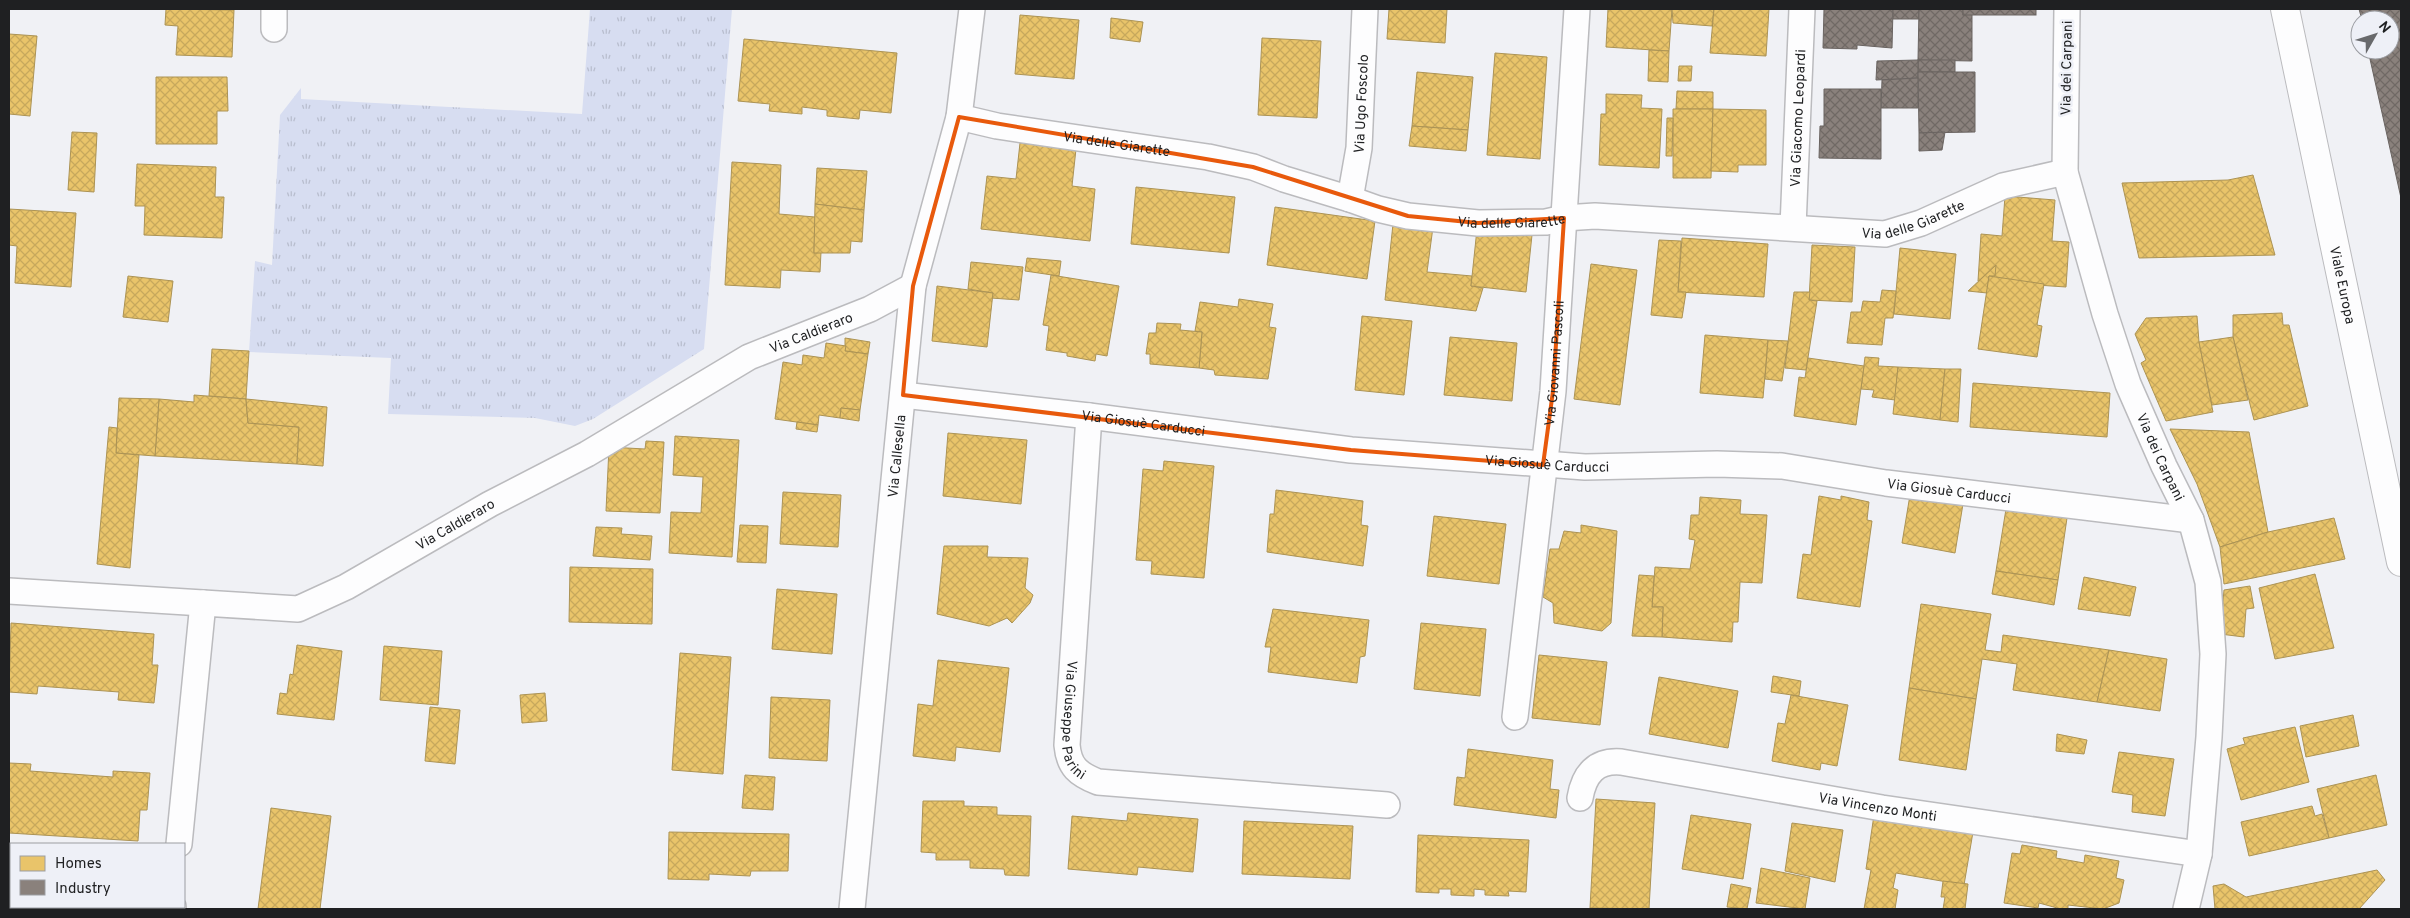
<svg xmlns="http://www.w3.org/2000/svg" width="2410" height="918" font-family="Overpass,sans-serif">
  <defs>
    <pattern id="park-tufts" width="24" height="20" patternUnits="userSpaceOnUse" patternTransform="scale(1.25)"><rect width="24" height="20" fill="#d7ddf1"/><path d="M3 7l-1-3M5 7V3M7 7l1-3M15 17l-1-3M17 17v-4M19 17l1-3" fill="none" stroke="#b8bdce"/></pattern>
    <pattern id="homes-cross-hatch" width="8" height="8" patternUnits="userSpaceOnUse" patternTransform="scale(1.25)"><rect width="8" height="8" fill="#e9c46a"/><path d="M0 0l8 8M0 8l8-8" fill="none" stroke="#c7a85c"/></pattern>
    <pattern id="industry-cross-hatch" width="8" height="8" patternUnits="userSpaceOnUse" patternTransform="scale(1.25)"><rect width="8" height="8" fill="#8a817c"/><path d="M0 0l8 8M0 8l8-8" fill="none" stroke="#706965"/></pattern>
  </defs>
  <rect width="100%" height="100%" fill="#f0f1f5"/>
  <polygon fill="url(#park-tufts)" points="590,9 732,9 704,349 593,419 575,426 535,418 388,414 391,358 249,352 255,261 272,265 280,115 301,88 301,99 582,114"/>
  <g fill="url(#homes-cross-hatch)" stroke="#ac9354">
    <polygon points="166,9 234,10 232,57 176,55 178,26 165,25"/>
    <polygon points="1389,9 1447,9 1445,43 1387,39"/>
    <polygon points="1608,9 1672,9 1669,51 1606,47"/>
    <polygon points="1672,9 1714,9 1712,26 1673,23"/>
    <polygon points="1714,9 1769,9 1766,56 1710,53"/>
    <polygon points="1020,15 1079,20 1074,79 1015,74"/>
    <polygon points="1111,18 1143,22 1140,42 1110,38"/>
    <polygon points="9,34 37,36 30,116 9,114"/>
    <polygon points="1262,38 1321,41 1317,118 1258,115"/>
    <polygon points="744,39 897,53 891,113 860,110 859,119 827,116 827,110 802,107 802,114 769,111 770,104 738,101"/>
    <polygon points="1649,50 1669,51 1668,82 1648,81"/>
    <polygon points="1495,53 1547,57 1540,159 1487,155"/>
    <polygon points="1679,66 1692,66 1691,81 1678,81"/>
    <polygon points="1417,72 1473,77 1468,130 1412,126"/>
    <polygon points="156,77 227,77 228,111 217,111 217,144 156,144"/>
    <polygon points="1677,91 1713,92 1713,109 1676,109"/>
    <polygon points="1606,94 1642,95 1641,108 1662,109 1659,168 1599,165 1601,114 1606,114"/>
    <polygon points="1673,109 1713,109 1711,178 1673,178"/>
    <polygon points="1713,109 1766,110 1766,165 1738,165 1738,172 1711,171"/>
    <polygon points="1667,118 1673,118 1672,156 1666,156"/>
    <polygon points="1412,126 1468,130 1466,151 1409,146"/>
    <polygon points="72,132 97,133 94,192 68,190"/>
    <polygon points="1020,143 1076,149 1072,186 1095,189 1090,241 981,229 987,176 1016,179"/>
    <polygon points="732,162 781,165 779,214 815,217 814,253 821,252 820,272 781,270 780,288 725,285"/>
    <polygon points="137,164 216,167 215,197 224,197 222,238 144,235 145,206 135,206"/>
    <polygon points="817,168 867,171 864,210 815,204"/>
    <polygon points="2253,175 2275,255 2139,258 2122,183 2228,180"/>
    <polygon points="1136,187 1235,197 1229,253 1131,244"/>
    <polygon points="2005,196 2055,200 2052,241 2069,242 2066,287 1978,281 1981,234 2002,236"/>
    <polygon points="815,204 864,210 862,242 851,241 850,253 814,253"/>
    <polygon points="1275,207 1375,221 1367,279 1267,265"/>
    <polygon points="9,209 76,213 71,287 15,283 17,246 9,245"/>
    <polygon points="1393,224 1433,227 1427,272 1472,276 1471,286 1483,288 1476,311 1385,300"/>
    <polygon points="1477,229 1532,235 1526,292 1471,286"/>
    <polygon points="1682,238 1768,244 1764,297 1678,292"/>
    <polygon points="1659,240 1681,241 1678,292 1686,292 1682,318 1651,315"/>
    <polygon points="1812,245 1855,247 1852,302 1809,300"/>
    <polygon points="1900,248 1956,254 1950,319 1894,314"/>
    <polygon points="1027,258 1061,261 1059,276 1025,271"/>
    <polygon points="971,262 1023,267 1019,300 991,298 993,293 968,289"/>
    <polygon points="1591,264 1637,270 1620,405 1574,399"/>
    <polygon points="1996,265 1995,276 1989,276 1987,293 1968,291"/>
    <polygon points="1051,275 1119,286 1107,356 1096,354 1095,361 1067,356 1067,353 1046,350 1049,326 1043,325"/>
    <polygon points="128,276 173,281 168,322 123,317"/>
    <polygon points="1989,276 2044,284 2037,325 2042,326 2037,357 1978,349"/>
    <polygon points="937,286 993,293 987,347 932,341"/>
    <polygon points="1882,290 1896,291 1893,318 1885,318 1882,345 1847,343 1851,312 1861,312 1863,301 1880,302"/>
    <polygon points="1794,292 1810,292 1809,300 1817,301 1806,370 1785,368"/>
    <polygon points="1239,299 1273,304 1269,327 1276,328 1268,379 1215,375 1214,370 1199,368 1202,332 1195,331 1200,302 1238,307"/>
    <polygon points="2282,313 2283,325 2289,325 2308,406 2254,420 2233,337 2233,315"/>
    <polygon points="1362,316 1412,321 1404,395 1355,390"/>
    <polygon points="2197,316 2199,342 2213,412 2166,421 2141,363 2146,360 2135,334 2146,318"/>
    <polygon points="1157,323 1181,324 1180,330 1202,332 1199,368 1150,364 1150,354 1146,354 1149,333 1156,333"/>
    <polygon points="1705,335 1768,340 1763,398 1700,393"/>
    <polygon points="1450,337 1517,343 1512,401 1444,395"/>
    <polygon points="2233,337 2248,400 2212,405 2199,342"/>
    <polygon points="845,338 870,342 868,354 845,351"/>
    <polygon points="1768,340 1788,341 1782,381 1765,379"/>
    <polygon points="826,343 846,346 845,351 868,354 860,410 841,408 840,418 819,415 818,425 775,419 783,362 802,365 803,355 824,358"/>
    <polygon points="212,349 249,351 246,399 209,396"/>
    <polygon points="1865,357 1879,358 1878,366 1898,367 1895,400 1872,397 1874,390 1861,389"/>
    <polygon points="1808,358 1864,366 1856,425 1794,416 1799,377 1805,378"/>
    <polygon points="1898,367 1945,369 1940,420 1893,414"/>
    <polygon points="1945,369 1961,369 1958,422 1940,420"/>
    <polygon points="1973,383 2110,393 2107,437 1970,427"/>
    <polygon points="194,395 246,399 248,423 299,427 297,464 155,456 159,399 194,402"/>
    <polygon points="119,398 159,399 155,456 116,453"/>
    <polygon points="246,399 327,407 323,466 297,464 299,427 248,423"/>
    <polygon points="841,408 860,410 859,421 840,418"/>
    <polygon points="797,422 818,425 817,432 796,429"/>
    <polygon points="109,427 117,428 116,453 139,455 130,568 97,564"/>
    <polygon points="2170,429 2249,432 2268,532 2220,547 2197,484"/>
    <polygon points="948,433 1027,440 1021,504 943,496"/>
    <polygon points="675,436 739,440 732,557 669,553 671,512 701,513 703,477 673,475"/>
    <polygon points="646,441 664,442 660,513 606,511 609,447 645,449"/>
    <polygon points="1164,461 1214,466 1204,578 1151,574 1152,561 1136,560 1143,469 1163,471"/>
    <polygon points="1276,490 1363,501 1361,525 1368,526 1363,566 1267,552 1270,514 1274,514"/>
    <polygon points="783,492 841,495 838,547 780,544"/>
    <polygon points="1910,495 1963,504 1955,553 1902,543"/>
    <polygon points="1819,496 1841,500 1841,496 1869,502 1867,520 1872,521 1860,607 1797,598 1803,554 1811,555"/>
    <polygon points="1700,497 1741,500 1740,514 1767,515 1762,583 1740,582 1738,622 1733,622 1732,642 1662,637 1663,607 1652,607 1655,567 1690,569 1695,540 1689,539 1691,515 1699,515"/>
    <polygon points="2006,509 2067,518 2058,580 1996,571"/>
    <polygon points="1434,516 1506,524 1499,584 1427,576"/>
    <polygon points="2334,518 2345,559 2224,584 2220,547 2268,532"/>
    <polygon points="740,525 768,526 766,563 737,562"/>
    <polygon points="1581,525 1617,531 1611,623 1602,631 1554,623 1553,603 1543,597 1550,549 1559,549 1564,531 1581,533"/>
    <polygon points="596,527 622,528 621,534 652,536 650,560 593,556"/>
    <polygon points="944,546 988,546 987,557 1028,558 1025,588 1033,595 1030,603 1012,623 1007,618 989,626 937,614"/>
    <polygon points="570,567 653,569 652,624 569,622"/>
    <polygon points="1996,571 2058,580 2054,605 1992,594"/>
    <polygon points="2315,574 2334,648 2275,659 2259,588"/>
    <polygon points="1639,575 1654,576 1652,607 1663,607 1662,637 1632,636"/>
    <polygon points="2084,577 2136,587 2130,616 2078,609"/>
    <polygon points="2250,586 2254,608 2246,609 2244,637 2220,634 2224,590"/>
    <polygon points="777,589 837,594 832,654 772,649"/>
    <polygon points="1921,604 1991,614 1985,650 2001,652 2003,635 2109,650 2097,702 2013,690 2017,664 1982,659 1976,699 1909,688"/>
    <polygon points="1273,609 1369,620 1365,656 1360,657 1357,683 1268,672 1271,647 1265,647"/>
    <polygon points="11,623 154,634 152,665 158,665 154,703 118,700 119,692 38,686 37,694 9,692"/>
    <polygon points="1421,623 1486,629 1480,696 1414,689"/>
    <polygon points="297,645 342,651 334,720 277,714 280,693 287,694 290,674 293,675"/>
    <polygon points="384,646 442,651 438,705 380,700"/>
    <polygon points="2109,650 2167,659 2160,711 2097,702"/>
    <polygon points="680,653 731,657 723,774 672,770"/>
    <polygon points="1539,655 1607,662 1600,725 1532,718"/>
    <polygon points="938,660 1009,668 1000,752 956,747 955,761 913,756 918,704 933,706"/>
    <polygon points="1773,676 1801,681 1799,696 1771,692"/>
    <polygon points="1659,677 1738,691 1728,748 1649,734"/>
    <polygon points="1909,688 1976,699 1966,770 1899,760"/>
    <polygon points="545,693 547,721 522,723 520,695"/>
    <polygon points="1791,695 1848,705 1837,766 1821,763 1820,770 1772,761 1778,723 1785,724"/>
    <polygon points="771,697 830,700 827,761 769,758"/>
    <polygon points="430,707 460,710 455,764 425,761"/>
    <polygon points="2353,715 2359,746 2306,757 2300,726"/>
    <polygon points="2295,727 2309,782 2241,800 2227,749 2245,744 2243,738"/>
    <polygon points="2057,734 2087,740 2084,754 2056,751"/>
    <polygon points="1468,749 1553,760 1550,789 1559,790 1556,818 1454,805 1457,777 1465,778"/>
    <polygon points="2119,752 2174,759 2165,816 2132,812 2133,795 2112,792"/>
    <polygon points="9,763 31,764 30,771 113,777 113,771 150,773 147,810 140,810 138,841 9,833"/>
    <polygon points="745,775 775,777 773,810 742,808"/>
    <polygon points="2376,775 2387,825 2329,838 2317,789"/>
    <polygon points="1596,799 1655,803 1649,909 1590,908"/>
    <polygon points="923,801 964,801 964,806 997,807 997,815 1031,816 1029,876 1005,875 1004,869 970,868 970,860 936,860 936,853 921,852"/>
    <polygon points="2312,806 2315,816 2322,814 2329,838 2249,856 2241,822"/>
    <polygon points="271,808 331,816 320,909 258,909"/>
    <polygon points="1128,813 1198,819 1193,872 1138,867 1137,875 1068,869 1072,816 1127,821"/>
    <polygon points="1691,815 1751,824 1743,879 1682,869"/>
    <polygon points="1874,815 1973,832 1964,885 1896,873 1893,888 1898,890 1895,909 1864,909 1871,870 1866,869"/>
    <polygon points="1244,821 1353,826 1350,879 1242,874"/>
    <polygon points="1792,823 1843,830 1835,882 1785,871"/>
    <polygon points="669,832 789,834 788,871 751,871 750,876 709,874 709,880 668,879"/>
    <polygon points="1418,835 1529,840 1526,892 1508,891 1509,896 1485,895 1485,890 1474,889 1474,896 1451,895 1451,889 1439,889 1439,893 1416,892"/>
    <polygon points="2022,845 2057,851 2056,858 2084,863 2085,855 2119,861 2116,878 2124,880 2119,903 2103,909 2068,905 2068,909 2061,909 2039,903 2038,908 2004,903 2012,853 2020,854"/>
    <polygon points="1761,868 1810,878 1805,909 1756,903"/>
    <polygon points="2377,870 2385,880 2359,909 2215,909 2213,886 2224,884 2246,897"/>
    <polygon points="1943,881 1968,884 1965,909 1943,909 1945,897 1941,897"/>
    <polygon points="1731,884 1751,888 1747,909 1727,907"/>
  </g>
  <g fill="url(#industry-cross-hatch)" stroke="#6a6461">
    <polygon points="1824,9 1893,9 1892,48 1857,45 1857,49 1823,48"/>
    <rect x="1893" y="9" width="26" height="10"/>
    <polygon points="1919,9 1963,9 1963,15 1972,14 1972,61 1918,60"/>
    <rect x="1963" y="9" width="73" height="6"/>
    <polygon points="2359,9 2401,9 2401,198 2368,50 2390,50 2390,20 2362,20"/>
    <rect x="1918" y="60" width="37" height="12"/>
    <polygon points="1918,60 1918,78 1876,80 1877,61"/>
    <polygon points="1918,72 1975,72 1975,132 1919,133"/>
    <polygon points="1918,78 1918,108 1881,108 1882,80"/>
    <polygon points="1824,89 1881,89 1881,159 1819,158 1820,126 1824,126"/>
    <polygon points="1945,132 1942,150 1919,151 1919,133"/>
  </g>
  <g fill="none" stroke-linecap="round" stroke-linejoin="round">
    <defs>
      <g id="street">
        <path id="s1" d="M2067,9L2065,172L2105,314L2128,384L2164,466L2191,520L2208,582L2213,654L2209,737L2199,854L2186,909"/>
        <polyline points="274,29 274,9"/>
        <path id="s2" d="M959,117L997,126L1208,157L1253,167L1284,179L1350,199L1378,209L1408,216L1478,223L1546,222L1564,218L1595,216L1885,234L1921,223L2003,186L2065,172"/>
        <path id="s3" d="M1350,199L1359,148L1365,9"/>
        <path id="s4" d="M1793,227L1802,9"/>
        <path id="s5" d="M903,395L1089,416L1351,450L1585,467L1717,464L1782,466L1886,483L2191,520"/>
        <path id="s6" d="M1089,416L1067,745C1069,767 1078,774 1098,782L1387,805"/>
        <polyline points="9,591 203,603"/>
        <path id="s7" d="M1515,717L1553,391L1577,9"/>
        <path id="s8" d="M1580,798C1584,774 1596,760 1621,762L1882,808L2199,854"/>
        <path id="s9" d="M179,844L203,603L298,609L346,587L490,504L587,454L749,357L870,309L913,286"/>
        <polyline points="173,909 173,907"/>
        <path id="s10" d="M852,909L913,286L959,117L972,9"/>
      </g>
      <g id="secondary">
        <path id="s11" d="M2285,9L2401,562"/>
      </g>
    </defs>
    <use href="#street" stroke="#bbbbbe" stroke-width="28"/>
    <use href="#secondary" stroke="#bbbbbe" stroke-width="30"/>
    <use href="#street" stroke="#fdfdfe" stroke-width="25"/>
    <use href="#secondary" stroke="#fdfdfe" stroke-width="28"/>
  </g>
  <path fill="none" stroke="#e8590c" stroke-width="4" stroke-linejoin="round" d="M959,117L1253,167L1408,216L1478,223L1564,218L1553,391L1543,465L1351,450L903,395L913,286Z"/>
  <g text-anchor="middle" stroke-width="5" stroke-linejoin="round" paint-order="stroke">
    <g font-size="14" fill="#1f2022" stroke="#eef0f7">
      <text transform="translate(2066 68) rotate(-89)" y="5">Via dei Carpani</text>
      <text dy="5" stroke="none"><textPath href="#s3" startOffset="96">Via Ugo Foscolo</textPath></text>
      <text dy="5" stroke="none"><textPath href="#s4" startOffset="109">Via Giacomo Leopardi</textPath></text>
      <text dy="5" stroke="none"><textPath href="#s2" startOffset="160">Via delle Giarette</textPath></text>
      <text dy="5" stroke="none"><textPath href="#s2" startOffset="970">Via delle Giarette</textPath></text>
      <text dy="5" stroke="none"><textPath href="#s2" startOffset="565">Via delle Giarette</textPath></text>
      <text dy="5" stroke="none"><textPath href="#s11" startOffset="282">Viale Europa</textPath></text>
      <text dy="5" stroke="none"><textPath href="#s9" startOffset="921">Via Caldieraro</textPath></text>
      <text dy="5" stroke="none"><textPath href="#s7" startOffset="356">Via Giovanni Pascoli</textPath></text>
      <text dy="5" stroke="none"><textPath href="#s5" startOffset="242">Via Giosuè Carducci</textPath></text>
      <text dy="5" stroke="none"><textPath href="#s10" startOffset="455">Via Callesella</textPath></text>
      <text dy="5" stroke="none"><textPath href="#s1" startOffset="464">Via dei Carpani</textPath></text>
      <text dy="5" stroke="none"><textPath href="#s5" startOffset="648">Via Giosuè Carducci</textPath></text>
      <text dy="5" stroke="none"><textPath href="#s5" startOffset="1052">Via Giosuè Carducci</textPath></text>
      <text dy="5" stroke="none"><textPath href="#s9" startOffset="516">Via Caldieraro</textPath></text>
      <text dy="5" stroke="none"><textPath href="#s6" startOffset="306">Via Giuseppe Parini</textPath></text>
      <text dy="5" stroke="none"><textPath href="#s8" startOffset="322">Via Vincenzo Monti</textPath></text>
    </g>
  </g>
  <rect width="2410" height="918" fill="none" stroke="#1f2022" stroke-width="20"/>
  <rect x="10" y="843" width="175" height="65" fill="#eef0f7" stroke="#9b9da2"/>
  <rect x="20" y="856" width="25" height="15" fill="#e9c46a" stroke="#9b9da2"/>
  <text x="55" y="868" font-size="15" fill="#1f2022">Homes</text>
  <rect x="20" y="880" width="25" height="15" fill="#8a817c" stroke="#9b9da2"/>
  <text x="55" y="893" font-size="15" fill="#1f2022">Industry</text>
  <g transform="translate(2375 35) rotate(51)"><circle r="24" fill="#eef0f7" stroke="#9b9da2"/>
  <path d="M0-4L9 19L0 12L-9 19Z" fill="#68696c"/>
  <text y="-8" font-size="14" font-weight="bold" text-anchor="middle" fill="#1f2022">N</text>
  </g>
</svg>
